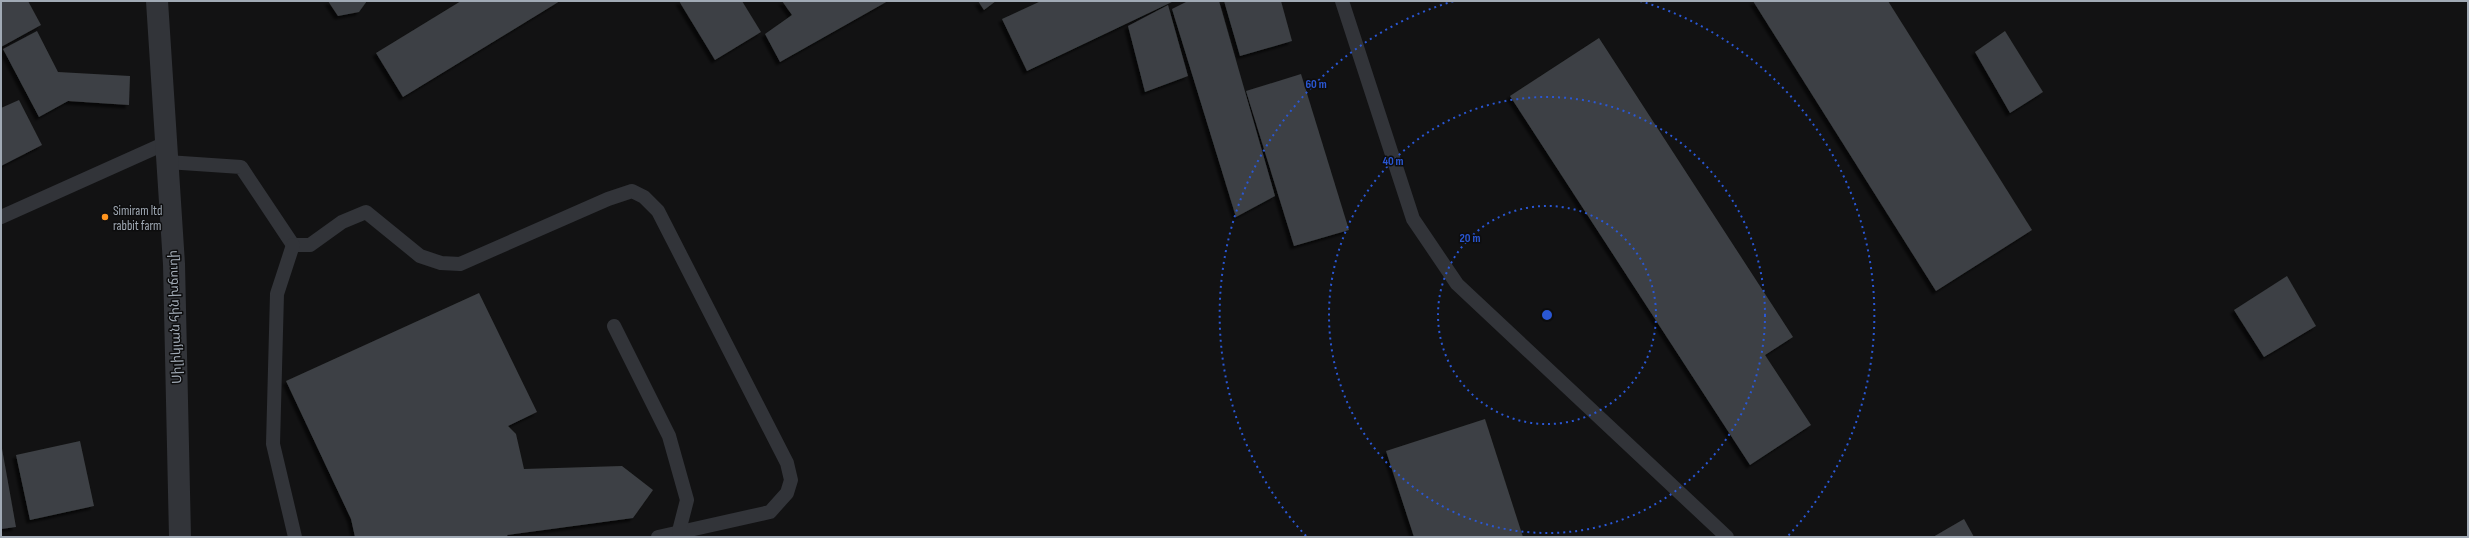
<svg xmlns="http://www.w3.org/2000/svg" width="2469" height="538" font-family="'Sofia Sans Condensed','Noto Sans Armenian',sans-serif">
  <defs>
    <filter id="shadow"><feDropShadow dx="-3.5" dy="3.5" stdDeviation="1" flood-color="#0009"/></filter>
  </defs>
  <rect width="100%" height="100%" fill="#121213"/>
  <g fill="#3d4044" filter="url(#shadow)">
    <polygon points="1,1 28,1 41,25 1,47"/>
    <polygon points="328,1 367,1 359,12 338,16"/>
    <polygon points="461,1 560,1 403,97 376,53"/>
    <polygon points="679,1 742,1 761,32 715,60"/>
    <polygon points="782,1 888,1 780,62 765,34 792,15"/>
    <polygon points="978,1 996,1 984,10"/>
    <polygon points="1041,1 1174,1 1027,71 1002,19"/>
    <polygon points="1188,1 1219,1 1275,196 1236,217 1172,9"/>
    <polygon points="1224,1 1281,1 1292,41 1240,56"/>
    <polygon points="1753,1 1888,1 2032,230 1936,291"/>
    <polygon points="1168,5 1188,76 1145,92 1128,26"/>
    <polygon points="37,31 58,72 130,76 129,105 68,101 39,117 3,49"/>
    <polygon points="2005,31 2043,92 2010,113 1975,52"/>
    <polygon points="1599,38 1793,337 1765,355 1811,425 1750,465 1510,96"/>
    <polygon points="1301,74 1349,230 1294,246 1246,91"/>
    <polygon points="19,100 42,145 1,166 1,108"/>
    <polygon points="2287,276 2316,326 2264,357 2234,310"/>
    <polygon points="479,293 537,412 508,426 516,434 524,469 622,466 653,490 633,518 507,535 508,537 355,537 351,519 286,381"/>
    <polygon points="1485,419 1523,537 1414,537 1386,451"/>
    <polygon points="80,441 94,506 30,520 16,455"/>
    <polygon points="1,443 16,527 1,529"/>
    <polygon points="1964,519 1974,537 1933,537"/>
  </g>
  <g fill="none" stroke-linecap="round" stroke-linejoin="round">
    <g stroke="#323439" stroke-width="14">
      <polyline points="1342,1 1413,219 1457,284 1727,537"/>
      <polyline points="167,162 241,167 293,245 310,245 342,222 366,212 420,256 441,263 460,264 608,199 632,191 644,197 658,211 787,463 791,480 787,493 770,512 658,537"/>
      <polyline points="1,217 166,143"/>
      <polyline points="293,245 277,294 273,444 295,537"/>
      <polyline points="614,326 669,436 687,500 679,531"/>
    </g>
    <polyline stroke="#323439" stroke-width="22" points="157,1 174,264 180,537"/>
  </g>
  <g fill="none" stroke="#2a57d4" stroke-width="2" stroke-dasharray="2 4">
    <circle cx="1547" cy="315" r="109"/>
    <circle cx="1547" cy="315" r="218"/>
    <path d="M1306 536A327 327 0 0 1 1454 1M1640 1A327 327 0 0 1 1788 536"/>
  </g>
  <circle fill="#ff941e" stroke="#0d0d0e" stroke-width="1.5" cx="105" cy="217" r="4"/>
  <g text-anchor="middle" stroke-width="3" stroke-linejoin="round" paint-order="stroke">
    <g font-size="13" fill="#a1aab5" stroke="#0d0d0e" text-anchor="start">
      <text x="113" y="215">Simiram ltd<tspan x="113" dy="15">rabbit farm</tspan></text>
    </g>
    <g font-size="13" fill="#a1aab5" stroke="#0d0d0e">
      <text transform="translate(174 317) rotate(-92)" y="5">Սիլիկյան հին խճուղի</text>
    </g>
  </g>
  <circle cx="1547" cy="315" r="6" fill="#2a57d4" stroke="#0d0d0e" stroke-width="2"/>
  <g font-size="12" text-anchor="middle" font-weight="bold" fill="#2a57d4" stroke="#0d0d0e" stroke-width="3" stroke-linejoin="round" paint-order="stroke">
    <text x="1316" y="88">60 m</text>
    <text x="1393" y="165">40 m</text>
    <text x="1470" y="242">20 m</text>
  </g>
  <rect width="2469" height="538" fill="none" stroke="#a1aab5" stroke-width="4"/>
</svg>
